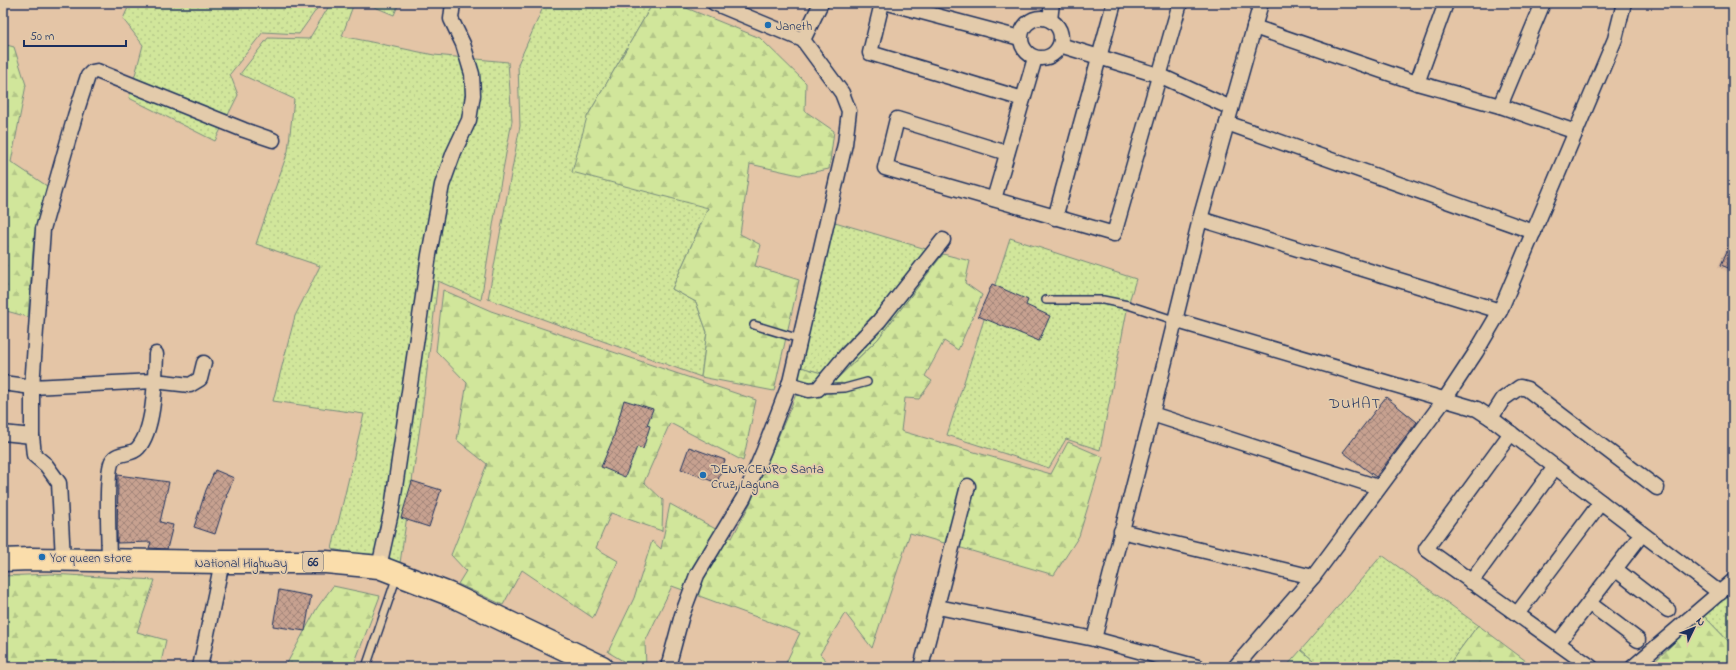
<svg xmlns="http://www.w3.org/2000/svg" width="1736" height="670" font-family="'Indie Flower',sans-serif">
  <defs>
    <pattern id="industrial-furrows" width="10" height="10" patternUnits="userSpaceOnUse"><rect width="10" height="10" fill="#d7b79e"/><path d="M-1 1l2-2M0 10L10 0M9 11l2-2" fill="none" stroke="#ae9584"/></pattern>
    <pattern id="grass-dots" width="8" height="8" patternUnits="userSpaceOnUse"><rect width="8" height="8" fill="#d1e69b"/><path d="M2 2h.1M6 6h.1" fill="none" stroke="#b3c688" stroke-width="1.8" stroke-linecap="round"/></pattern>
    <pattern id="forest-firs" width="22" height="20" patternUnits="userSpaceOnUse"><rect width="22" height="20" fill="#d1e69b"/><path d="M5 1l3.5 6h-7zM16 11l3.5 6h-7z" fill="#b3c688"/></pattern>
    <pattern id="building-cross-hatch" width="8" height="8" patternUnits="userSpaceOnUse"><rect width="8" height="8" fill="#c7a190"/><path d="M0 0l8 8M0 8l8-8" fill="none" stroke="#a18479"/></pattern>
  </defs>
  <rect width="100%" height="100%" fill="#e4c5a6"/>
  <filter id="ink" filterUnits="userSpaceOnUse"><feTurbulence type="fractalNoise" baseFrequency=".025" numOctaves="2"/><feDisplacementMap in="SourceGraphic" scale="8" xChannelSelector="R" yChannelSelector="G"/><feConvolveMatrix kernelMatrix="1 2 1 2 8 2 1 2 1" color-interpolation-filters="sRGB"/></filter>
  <g filter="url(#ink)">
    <polygon fill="url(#industrial-furrows)" points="1733,232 1733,274 1718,267"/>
    <g fill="url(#grass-dots)" stroke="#768a7c">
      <polygon points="130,3 321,3 299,34 263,32 230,74 238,95 215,141 129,98 143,45 123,19"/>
      <polygon points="331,3 354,3 342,36 434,55 508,62 512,121 495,213 481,300 438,281 420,427 400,563 332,549 364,414 273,401 295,316 320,266 256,244 288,151 294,99 240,74 268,38 309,39"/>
      <polygon points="365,3 399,3 394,15"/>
      <polygon points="545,3 653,3 587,117 708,208 672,289 696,302 707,332 701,377 488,299 520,126 518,64"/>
      <polygon points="835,222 943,254 878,339 837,378 801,367"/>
      <polygon points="1010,238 1136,279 1128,305 1100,450 1066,439 1049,468 947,435"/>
      <polygon points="1382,555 1478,625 1447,667 1321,667 1301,650"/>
      <polygon points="1733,590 1733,646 1703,615"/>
    </g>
    <g fill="url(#forest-firs)" stroke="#768a7c">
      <polygon points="653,3 674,3 760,38 806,83 805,111 834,131 829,169 799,175 750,164 740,234 761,245 755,266 799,280 774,391 701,377 707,332 696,302 672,289 708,208 572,172 587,117"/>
      <polygon points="3,44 14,47 26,85 11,162 47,186 34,237 28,317 3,310"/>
      <polygon points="943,254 970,261 965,283 982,295 958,350 944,341 925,376 932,381 919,399 905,398 901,431 1051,474 1068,442 1103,457 1079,536 1054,575 910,533 872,648 845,613 820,654 832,667 784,667 800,633 672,586 645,642 646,667 633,667 608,652 634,598 652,541 661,549 670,504 732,538 750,504 795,397 801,367 838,378 878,339"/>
      <polygon points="443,290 491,311 756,400 743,461 670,423 644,482 663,500 662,531 611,513 596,548 618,561 593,618 522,570 503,605 458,584 466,571 451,555 487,464 457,440 467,383 436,351"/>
      <polygon points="51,574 155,580 137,632 166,640 160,667 3,667 3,576"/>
      <polygon points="333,586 380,596 353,667 285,667 317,608"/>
      <polygon points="1703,615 1733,646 1733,667 1649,667"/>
      <polygon points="1478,625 1534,667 1447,667"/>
      <polygon points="1301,650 1321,667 1286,667"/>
      <polygon points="230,660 252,667 222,667"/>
    </g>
    <g fill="url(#building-cross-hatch)" stroke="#1b2f5e">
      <polygon points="1733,237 1733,270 1721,265"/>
      <polygon points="992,284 1028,300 1026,305 1050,316 1039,341 978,316"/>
      <polygon points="1386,397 1417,422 1376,477 1343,452"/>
      <polygon points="624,400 653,409 647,425 650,426 643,449 637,447 625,477 601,467 613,439"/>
      <polygon points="689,447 725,460 717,483 681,469"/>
      <polygon points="215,470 234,478 226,496 227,496 215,534 194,527 206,490"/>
      <polygon points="118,475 169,482 160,522 173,525 167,549 149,548 151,542 117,543"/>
      <polygon points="412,481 441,490 429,527 401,518"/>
      <polygon points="279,590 311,596 305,631 273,626"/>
    </g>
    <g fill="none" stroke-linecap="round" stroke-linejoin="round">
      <defs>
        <g id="lane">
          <polyline points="1046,300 1103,300 1128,305 1174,320"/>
          <polyline points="754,325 800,339"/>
          <polyline points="819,389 845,388 867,382"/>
          <polyline points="366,667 397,576"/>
        </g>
        <g id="street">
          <polyline points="882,3 870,53 1023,99"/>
          <polyline points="888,3 1020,38"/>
          <circle cx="1041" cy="38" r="20"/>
          <polyline points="1050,20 1052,3"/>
          <polyline points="1254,27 1417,83 1500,106 1576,132"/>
          <polyline points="803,40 821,3"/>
          <polyline points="1060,45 1161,76 1231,108"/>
          <polyline points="1417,83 1446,3"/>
          <polyline points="1500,106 1543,3"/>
          <polyline points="1227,123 1534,232"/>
          <polyline points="1007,153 897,119 885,168 1114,234 1180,3"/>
          <polyline points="994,199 1035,58"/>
          <polyline points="1055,218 1114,3"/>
          <polyline points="1200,219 1500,311"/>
          <polyline points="1174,320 1477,409 1491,418 1503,399 1520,387 1527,389 1657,488"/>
          <polyline points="3,383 32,387 154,381 190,385 200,379 204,363"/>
          <polyline points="789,384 809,390 818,389 847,354 879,321 943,240"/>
          <polyline points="1152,414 1378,487"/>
          <polyline points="1491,418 1720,593"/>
          <polyline points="3,433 32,436"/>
          <polyline points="1511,433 1426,549 1591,667"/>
          <polyline points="1121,531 1313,577"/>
          <polyline points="63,559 59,483 46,465 34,455 32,436 32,387 43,229 75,116 88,76 92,72 97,71 244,130 273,140"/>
          <path d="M109,561C109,542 105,475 112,461C118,451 131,456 138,448C155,429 155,378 156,354"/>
          <polyline points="379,567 392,508 429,255 442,185 454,152 469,120 473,95 472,74 463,44 451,19 453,3"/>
          <polyline points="1615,569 1668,610"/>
          <polyline points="1471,582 1555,467"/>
          <polyline points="1589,603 1638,640"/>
          <polyline points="938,607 1094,639 1198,667"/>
          <polyline points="1517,614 1601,502"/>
          <polyline points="1094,639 1152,414 1200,219 1261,3"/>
          <polyline points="1558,643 1642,534"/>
          <polyline points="200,667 222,562"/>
          <polyline points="668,667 682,615 697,575 744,497 764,450 790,382 845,144 849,111 842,93 803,40 714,3"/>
          <polyline points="921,667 968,486"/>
          <polyline points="1235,667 1313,577 1445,399 1476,352 1500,311 1615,39 1624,3"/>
          <polyline points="1633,667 1733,581"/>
        </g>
        <polyline id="primary" points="3,560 30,559 222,562 326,562 379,567 449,594 602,667"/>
      </defs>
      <use href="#lane" stroke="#1b2f5e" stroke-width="10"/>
      <use href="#street" stroke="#1b2f5e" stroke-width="17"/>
      <use href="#primary" stroke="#1b2f5e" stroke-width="25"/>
      <use href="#lane" stroke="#e3cbab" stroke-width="7"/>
      <use href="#street" stroke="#e3cbab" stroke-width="14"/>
      <use href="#primary" stroke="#faddab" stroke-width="22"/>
    </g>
  </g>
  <g fill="#1f6fb2" stroke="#e3cbab" stroke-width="1.5">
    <circle cx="768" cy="25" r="4"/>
    <circle cx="703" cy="475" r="4"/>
    <circle cx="42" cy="557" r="4"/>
  </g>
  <g text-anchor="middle" stroke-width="3.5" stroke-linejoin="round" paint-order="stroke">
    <rect fill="#e3cbab" stroke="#575e75" stroke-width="1" x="303" y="552" width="20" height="20" rx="3"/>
    <g font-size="12" font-weight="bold" fill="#1b2f5e">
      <text x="313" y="566">66</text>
    </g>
    <g font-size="13" fill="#1b2f5e" stroke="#e3cbab" text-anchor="start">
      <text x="776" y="30">Janeth</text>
      <text x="711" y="473">DENR CENRO Santa<tspan x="711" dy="15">Cruz, Laguna</tspan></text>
      <text x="50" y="562">Yor queen store</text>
    </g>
    <g font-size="13" fill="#1b2f5e" stroke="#e3cbab">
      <text x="241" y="567">National Highway</text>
    </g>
    <g font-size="15" letter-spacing="1" fill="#1b2f5e" stroke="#e3cbab">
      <text x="1355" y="408">DUHAT</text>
    </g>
  </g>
  <rect width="1736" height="670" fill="none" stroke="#e3cbab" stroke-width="16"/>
  <rect x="8" y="8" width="1720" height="654" fill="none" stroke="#1b2f5e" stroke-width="1.5" filter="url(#ink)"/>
  <g transform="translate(1694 628) rotate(47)" stroke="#e3cbab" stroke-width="3" paint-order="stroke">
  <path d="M0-3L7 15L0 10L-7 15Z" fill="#1b2f5e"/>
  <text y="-6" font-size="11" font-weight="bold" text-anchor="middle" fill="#1b2f5e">N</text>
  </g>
  <path d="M24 40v6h102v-6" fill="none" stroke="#1b2f5e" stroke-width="2"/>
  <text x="30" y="40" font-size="12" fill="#1b2f5e" stroke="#e3cbab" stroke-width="3" paint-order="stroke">50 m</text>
</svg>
